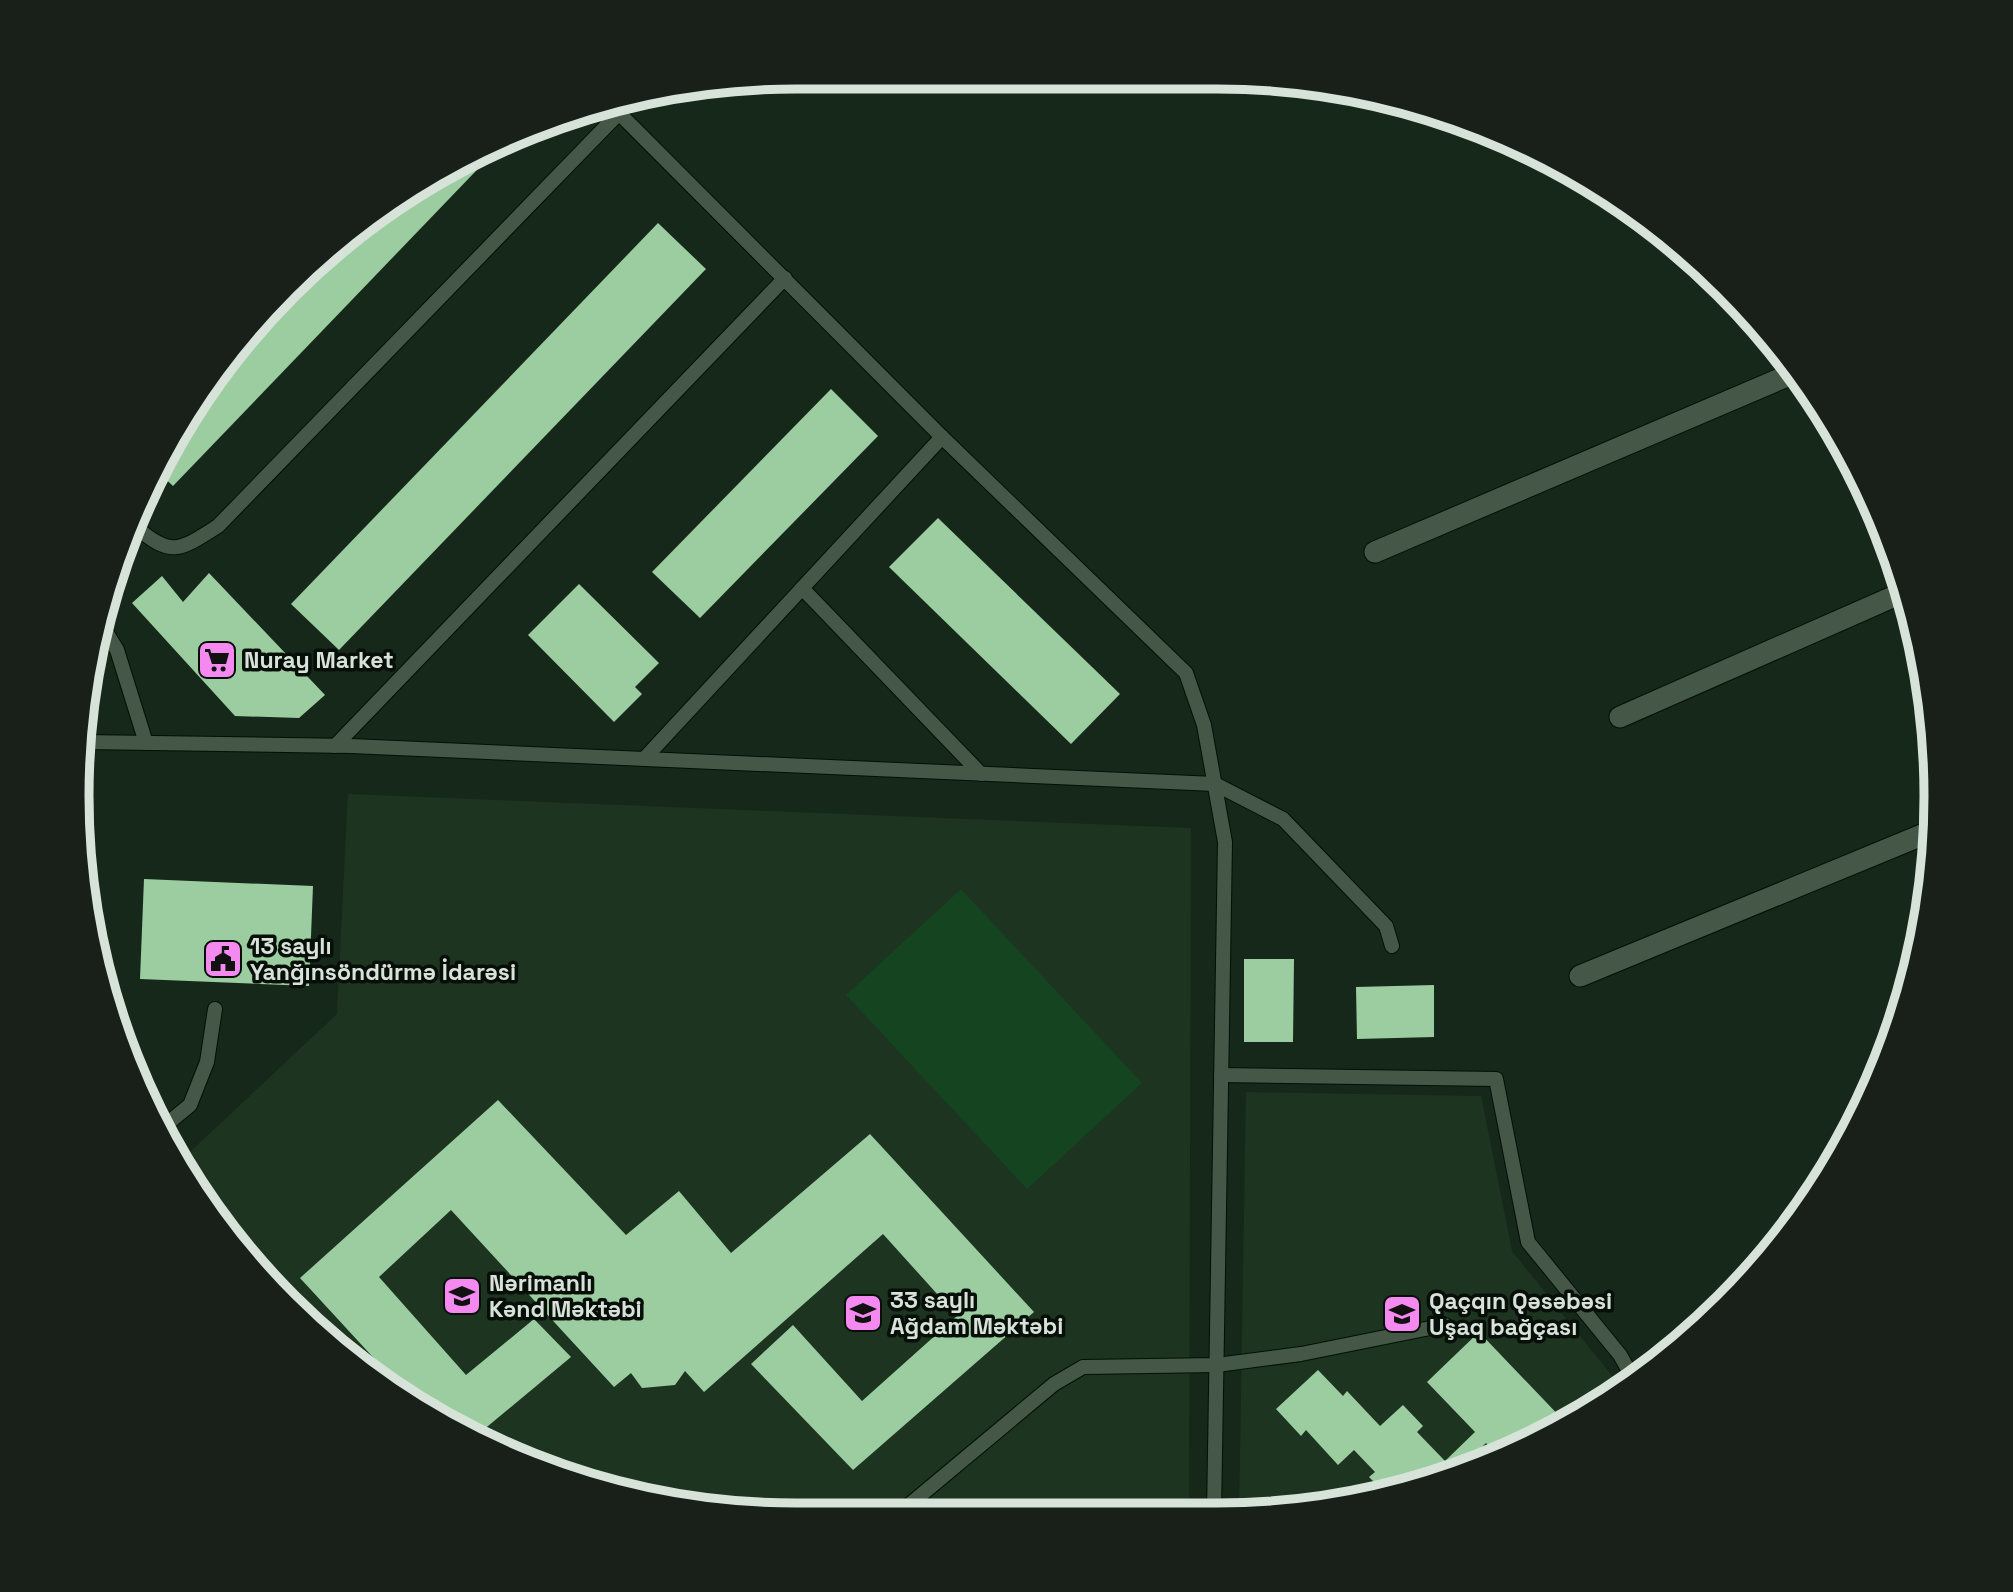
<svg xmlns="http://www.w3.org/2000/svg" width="2013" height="1592" font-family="'Space Grotesk',sans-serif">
  <rect width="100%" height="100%" fill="#162819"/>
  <g fill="#1d3421">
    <polygon points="348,794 1191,828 1189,1514 796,1515 656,1501 521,1460 396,1394 256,1270 178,1163 337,1014"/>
    <polygon points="1246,1092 1481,1096 1512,1251 1613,1377 1612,1393 1577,1418 1448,1477 1264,1513 1239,1514"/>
  </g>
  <polygon fill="#154420" points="961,889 1142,1083 1027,1189 846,995"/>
  <g fill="#9bcda1">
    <polygon points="498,148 173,486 158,472 173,437 287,288 436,174"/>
    <polygon points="658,223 706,269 339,650 291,604"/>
    <polygon points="831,389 878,436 700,618 652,572"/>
    <polygon points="938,518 1120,694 1071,744 889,567"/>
    <polygon points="209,573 325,695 299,718 235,716 132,603 162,576 183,602"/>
    <polygon points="579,584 659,663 635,687 642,694 614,722 528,635"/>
    <polygon points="144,879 313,886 309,986 140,979"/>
    <polygon points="1244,959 1294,959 1293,1042 1244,1042"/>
    <polygon points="1434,985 1434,1037 1357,1039 1356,987"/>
    <polygon points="498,1100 626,1235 679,1191 731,1253 870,1134 1034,1312 853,1470 751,1364 793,1325 862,1401 957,1316 883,1234 704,1392 685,1371 675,1385 642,1388 631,1373 614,1387 451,1210 379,1277 466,1375 534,1319 571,1357 476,1436 417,1405 300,1278"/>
    <polygon points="1479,1332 1566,1423 1497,1455 1486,1443 1457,1473 1448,1477 1382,1490 1369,1477 1375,1472 1354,1450 1338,1465 1306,1430 1301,1436 1276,1409 1318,1370 1343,1396 1347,1391 1380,1426 1403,1405 1423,1426 1417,1432 1445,1461 1475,1432 1427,1382"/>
  </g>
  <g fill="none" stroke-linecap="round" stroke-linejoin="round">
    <defs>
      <g id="lane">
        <polyline points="608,102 942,437 1186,673 1204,725 1225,842 1214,1514"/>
        <path d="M136,527C172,558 180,550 218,526L619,113"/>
        <polyline points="802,588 981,774"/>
        <polyline points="100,622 117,650 146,743"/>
        <polyline points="84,742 351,746 1215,784 1283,819 1386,926 1392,946"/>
        <polyline points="335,746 785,278"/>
        <polyline points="644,759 942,437"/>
        <polyline points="1221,1075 1496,1079 1528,1242 1620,1355 1633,1378"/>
        <polyline points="162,1128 190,1105 207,1062 215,1009"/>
        <polyline points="897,1515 1054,1384 1083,1367 1217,1365 1301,1354 1445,1325"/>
      </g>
      <g id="street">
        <polyline points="1375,552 1794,373"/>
        <polyline points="1620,717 1904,592"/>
        <polyline points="1580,976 1934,830"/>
      </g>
    </defs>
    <use href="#lane" stroke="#021104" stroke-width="16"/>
    <use href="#street" stroke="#021104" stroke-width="23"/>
    <use href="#lane" stroke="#455847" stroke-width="14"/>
    <use href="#street" stroke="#455847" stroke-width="21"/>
  </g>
  <defs>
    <symbol id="supermarket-square" viewBox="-11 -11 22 22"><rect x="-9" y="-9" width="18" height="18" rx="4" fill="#f489f0" stroke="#070f08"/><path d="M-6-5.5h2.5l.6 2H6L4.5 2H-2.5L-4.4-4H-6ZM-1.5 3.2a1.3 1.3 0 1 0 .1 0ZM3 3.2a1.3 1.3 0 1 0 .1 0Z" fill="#111"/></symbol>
    <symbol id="civic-square" viewBox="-11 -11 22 22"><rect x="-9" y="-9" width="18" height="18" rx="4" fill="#f489f0" stroke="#070f08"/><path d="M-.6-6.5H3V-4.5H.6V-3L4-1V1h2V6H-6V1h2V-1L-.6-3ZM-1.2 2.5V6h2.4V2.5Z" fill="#111"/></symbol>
    <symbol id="school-square" viewBox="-11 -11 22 22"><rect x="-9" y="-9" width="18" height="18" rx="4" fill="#f489f0" stroke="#070f08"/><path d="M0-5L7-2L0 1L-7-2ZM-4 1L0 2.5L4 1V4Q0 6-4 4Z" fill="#111"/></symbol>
  </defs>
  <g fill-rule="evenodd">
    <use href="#supermarket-square" x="195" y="638" width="44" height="44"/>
    <use href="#civic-square" x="201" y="937" width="44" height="44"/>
    <use href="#school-square" x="440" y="1274" width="44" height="44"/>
    <use href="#school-square" x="841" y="1291" width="44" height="44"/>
    <use href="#school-square" x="1380" y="1292" width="44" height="44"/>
  </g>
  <g text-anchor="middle" stroke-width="7" stroke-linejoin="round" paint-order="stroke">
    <g font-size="23" font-weight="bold" fill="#d7e2d8" stroke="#070f08" text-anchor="start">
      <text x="244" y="668">Nuray Market</text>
      <text x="250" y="954">13 saylı<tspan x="250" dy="26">Yanğınsöndürmə İdarəsi</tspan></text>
      <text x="489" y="1291">Nərimanlı<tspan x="489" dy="26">Kənd Məktəbi</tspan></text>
      <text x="890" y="1308">33 saylı<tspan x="890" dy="26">Ağdam Məktəbi</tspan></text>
      <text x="1429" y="1309">Qaçqın Qəsəbəsi<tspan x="1429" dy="26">Uşaq bağçası</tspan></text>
    </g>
  </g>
  <path d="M0 0H2013V1592H0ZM796 89H1217A707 707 0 0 1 1924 796V796A707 707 0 0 1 1217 1503H796A707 707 0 0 1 89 796V796A707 707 0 0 1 796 89Z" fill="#182019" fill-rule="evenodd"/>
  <path fill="none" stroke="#d7e2d8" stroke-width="9" d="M796 89H1217A707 707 0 0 1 1924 796V796A707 707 0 0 1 1217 1503H796A707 707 0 0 1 89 796V796A707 707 0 0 1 796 89Z"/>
</svg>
